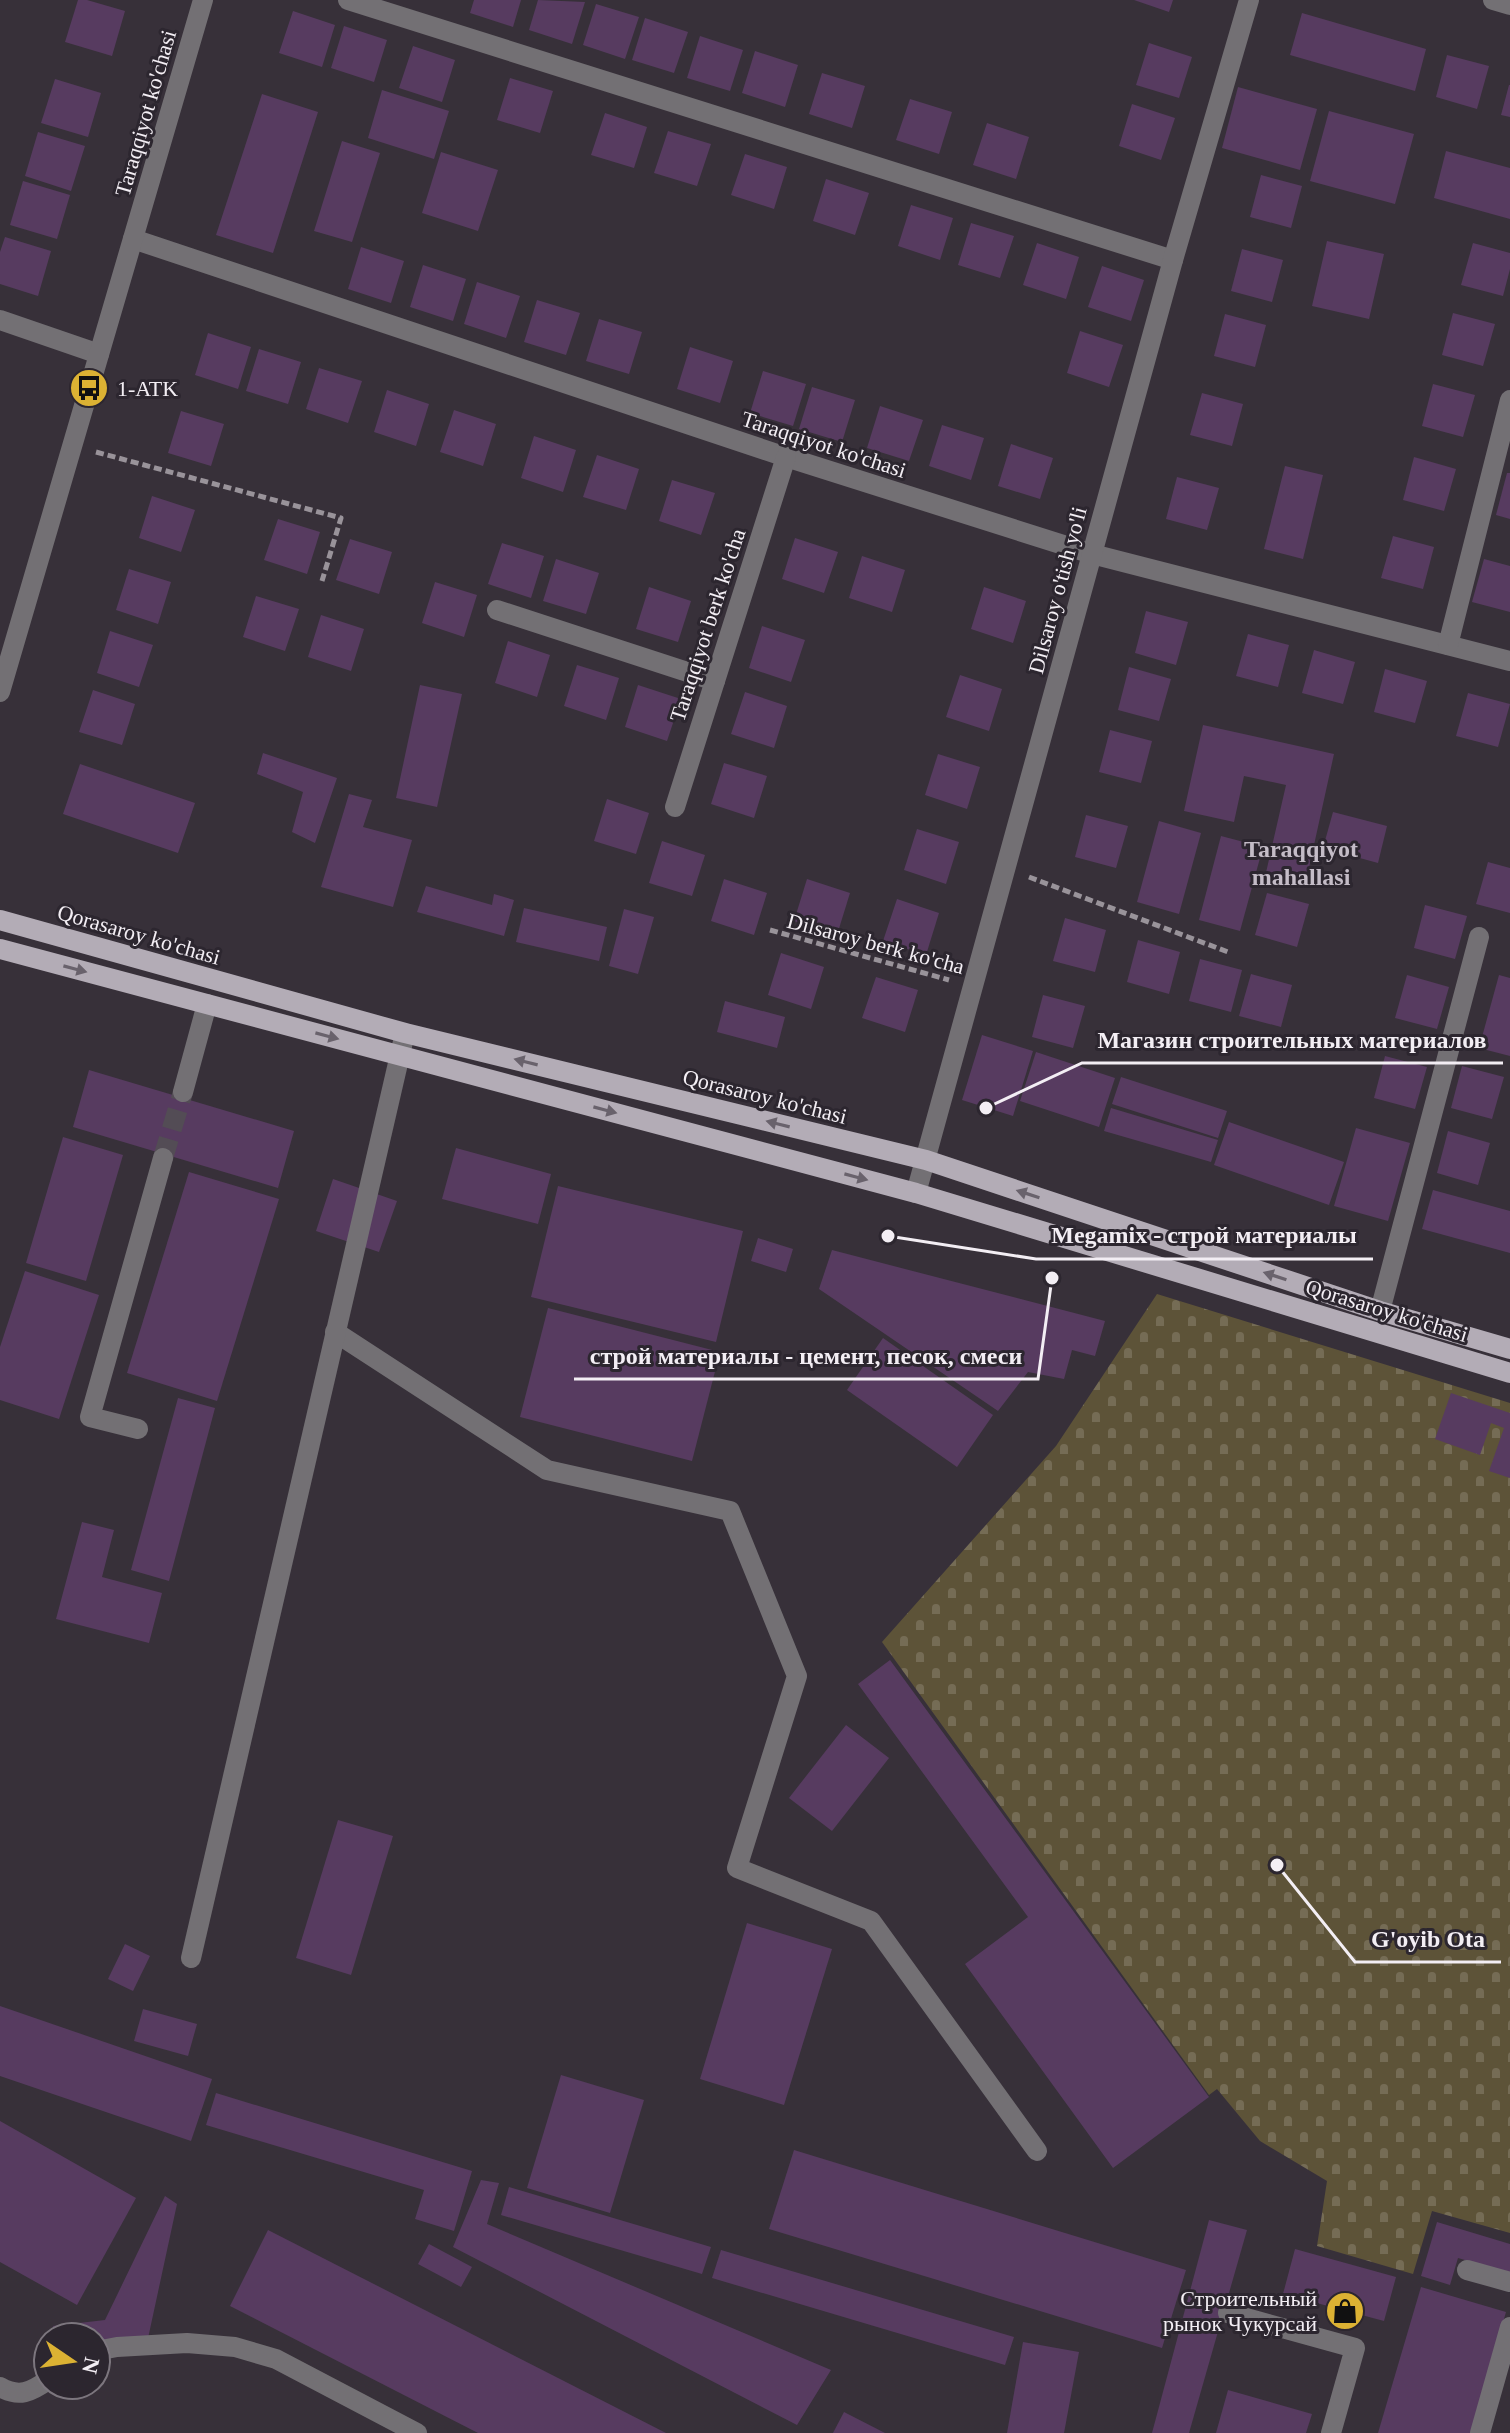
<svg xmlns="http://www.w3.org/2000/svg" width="1510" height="2433" font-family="'Times New Roman',serif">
  <defs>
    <pattern id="cemetery-stones" width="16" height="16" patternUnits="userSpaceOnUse" patternTransform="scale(2)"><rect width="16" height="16" fill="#5d5338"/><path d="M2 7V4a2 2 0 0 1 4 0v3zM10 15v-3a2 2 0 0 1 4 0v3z" fill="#756c55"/></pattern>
  </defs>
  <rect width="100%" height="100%" fill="#373039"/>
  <polygon fill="url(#cemetery-stones)" points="1157,1294 1510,1403 1510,2233 1432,2211 1413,2274 1317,2246 1327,2181 1260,2141 1217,2089 1209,2095 882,1642 1056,1446"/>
  <g fill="#573b60">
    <polygon points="78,0 87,0 125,11 112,56 65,42"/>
    <polygon points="474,0 521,0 513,27 470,13"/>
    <polygon points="538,0 585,2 572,44 529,30"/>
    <polygon points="1134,0 1173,0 1169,12"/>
    <polygon points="596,4 639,17 625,59 583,45"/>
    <polygon points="293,11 335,25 322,67 279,53"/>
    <polygon points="1302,13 1426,49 1415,91 1290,55"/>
    <polygon points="645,18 688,32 674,73 632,60"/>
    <polygon points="344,26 387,40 374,82 331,68"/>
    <polygon points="700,36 743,50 730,91 687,78"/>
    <polygon points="1149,43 1192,57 1179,98 1136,85"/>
    <polygon points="413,46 455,60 442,102 399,88"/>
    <polygon points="755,51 798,65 785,107 742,93"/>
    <polygon points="1447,55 1489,66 1477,109 1436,97"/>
    <polygon points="822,73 865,86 852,128 809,114"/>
    <polygon points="510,78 553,91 540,133 497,120"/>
    <polygon points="55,79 101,93 88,137 41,123"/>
    <polygon points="1509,85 1510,85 1510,117 1501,115"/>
    <polygon points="1238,87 1317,109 1300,170 1222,148"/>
    <polygon points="382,90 449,111 434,159 368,138"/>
    <polygon points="262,94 318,112 273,253 216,235"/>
    <polygon points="910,99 952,112 939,154 896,140"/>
    <polygon points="1132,104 1175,118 1161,160 1119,146"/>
    <polygon points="1329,111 1414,134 1395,204 1310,181"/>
    <polygon points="605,113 647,127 634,168 591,155"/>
    <polygon points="987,123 1029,137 1016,179 973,165"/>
    <polygon points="668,131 711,144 697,186 654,173"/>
    <polygon points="38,132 85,146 71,191 25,176"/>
    <polygon points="342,141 380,153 352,242 314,231"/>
    <polygon points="1446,151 1510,168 1510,219 1434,198"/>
    <polygon points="441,152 498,170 478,231 422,213"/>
    <polygon points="745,154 787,167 774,209 731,195"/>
    <polygon points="1261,175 1302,186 1291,228 1250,217"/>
    <polygon points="826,179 869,193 855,235 813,221"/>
    <polygon points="23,181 70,195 57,239 10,225"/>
    <polygon points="911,205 953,218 940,260 898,246"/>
    <polygon points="971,223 1014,236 1000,278 958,265"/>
    <polygon points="5,237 51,251 38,296 0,284 0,252"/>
    <polygon points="1327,241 1384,254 1369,319 1312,306"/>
    <polygon points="1037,243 1079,257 1066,299 1023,285"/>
    <polygon points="1473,243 1510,253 1510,269 1503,296 1461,285"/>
    <polygon points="361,247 404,261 391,303 348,289"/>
    <polygon points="1242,249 1283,260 1272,302 1231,291"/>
    <polygon points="423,265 466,279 453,321 410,307"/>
    <polygon points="1102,266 1144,280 1131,321 1088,307"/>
    <polygon points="477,282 520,296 506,338 464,324"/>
    <polygon points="537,300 580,313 566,355 524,342"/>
    <polygon points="1453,313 1495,324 1483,366 1442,355"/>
    <polygon points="1225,314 1266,325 1255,367 1214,356"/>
    <polygon points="599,319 642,332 629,374 586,361"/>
    <polygon points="1080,331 1123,345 1109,387 1067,373"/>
    <polygon points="208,333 251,347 238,389 195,375"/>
    <polygon points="690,347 733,361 720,403 677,389"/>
    <polygon points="259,349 301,362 288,404 246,391"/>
    <polygon points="319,368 362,381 348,423 306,409"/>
    <polygon points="763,371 806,384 793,426 750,413"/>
    <polygon points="1433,384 1475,395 1463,437 1422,426"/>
    <polygon points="812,387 855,400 842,442 799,429"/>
    <polygon points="387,390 429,404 416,446 374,432"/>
    <polygon points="1202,393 1243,404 1232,446 1190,435"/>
    <polygon points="880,406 923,420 909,461 867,448"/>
    <polygon points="454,410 496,424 483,466 440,452"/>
    <polygon points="181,411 224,424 211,466 168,453"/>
    <polygon points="942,425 984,438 971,480 929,466"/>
    <polygon points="534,436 576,450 563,492 521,478"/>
    <polygon points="1011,444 1053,458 1040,499 998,486"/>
    <polygon points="597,455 639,469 626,510 583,497"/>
    <polygon points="1414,457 1456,469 1444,511 1403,500"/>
    <polygon points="1285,466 1323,475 1303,559 1264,549"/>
    <polygon points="1507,473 1510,473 1510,519 1496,515"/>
    <polygon points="1177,477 1219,488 1207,530 1166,519"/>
    <polygon points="672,480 715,493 701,535 659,521"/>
    <polygon points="152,496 195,510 181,552 139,538"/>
    <polygon points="278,519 320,532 307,574 264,560"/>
    <polygon points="1393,536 1434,547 1423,589 1381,578"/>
    <polygon points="795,538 838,552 824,593 782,579"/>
    <polygon points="350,539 392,552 379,594 336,580"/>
    <polygon points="502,543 544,556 531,598 488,584"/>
    <polygon points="862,556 905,570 892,612 849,598"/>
    <polygon points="556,559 599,573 586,614 543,601"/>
    <polygon points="1484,559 1510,566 1510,612 1472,602"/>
    <polygon points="129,569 171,582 158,624 116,610"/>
    <polygon points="435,582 477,595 464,637 422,623"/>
    <polygon points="649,587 691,601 678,642 636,629"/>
    <polygon points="984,587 1026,601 1013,643 971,629"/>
    <polygon points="256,596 299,609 285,651 243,637"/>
    <polygon points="1146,611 1188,622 1176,665 1135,653"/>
    <polygon points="321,615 364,629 351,671 308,657"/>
    <polygon points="762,626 805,640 791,682 749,668"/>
    <polygon points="110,631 153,645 139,687 97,673"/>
    <polygon points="1248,634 1289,645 1278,687 1236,676"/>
    <polygon points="508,641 550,655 537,697 495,683"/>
    <polygon points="1314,650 1355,662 1343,704 1302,693"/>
    <polygon points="577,665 619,678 606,720 564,706"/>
    <polygon points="1129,667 1171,679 1159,721 1118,710"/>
    <polygon points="1385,669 1427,681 1415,723 1374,712"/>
    <polygon points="960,675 1002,689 989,731 946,717"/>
    <polygon points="420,685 462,694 437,807 396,798"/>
    <polygon points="638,685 681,699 667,741 625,727"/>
    <polygon points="93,690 135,704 122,745 79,732"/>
    <polygon points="745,692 787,706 774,748 731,734"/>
    <polygon points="1468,693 1510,704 1498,747 1456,736"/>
    <polygon points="1203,725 1334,754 1305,886 1265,877 1286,785 1244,776 1234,822 1184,811"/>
    <polygon points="1110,730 1152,741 1141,783 1099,772"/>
    <polygon points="263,753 337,778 315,843 292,832 303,792 257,774"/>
    <polygon points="938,754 980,767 967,809 925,795"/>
    <polygon points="724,763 767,776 754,818 711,804"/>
    <polygon points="80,764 195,803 178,853 63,814"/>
    <polygon points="349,794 372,800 363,827 412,840 393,907 321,887"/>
    <polygon points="607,799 649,813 636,854 594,841"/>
    <polygon points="1333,812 1387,826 1378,863 1323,848"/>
    <polygon points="1086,815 1128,826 1116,868 1075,857"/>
    <polygon points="1159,821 1201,833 1179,914 1137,902"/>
    <polygon points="917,829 959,842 946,884 904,870"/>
    <polygon points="1221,836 1263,847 1240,931 1199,920"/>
    <polygon points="662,841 705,855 692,896 649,883"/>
    <polygon points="1488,862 1510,868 1510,913 1476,904"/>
    <polygon points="724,879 767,893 754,935 711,921"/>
    <polygon points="807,879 850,893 837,935 794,921"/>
    <polygon points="426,886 492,905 494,894 514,900 504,936 417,912"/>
    <polygon points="1267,893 1309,904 1297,947 1255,935"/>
    <polygon points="897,899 939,913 926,955 883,941"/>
    <polygon points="1425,905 1467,916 1455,959 1414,948"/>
    <polygon points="524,908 607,927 599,961 516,942"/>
    <polygon points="624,909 654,917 638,974 609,966"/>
    <polygon points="1065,918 1106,930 1095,972 1053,961"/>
    <polygon points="1138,940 1180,952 1169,994 1127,982"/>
    <polygon points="781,953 824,967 811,1009 768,995"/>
    <polygon points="1200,959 1242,970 1231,1012 1189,1001"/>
    <polygon points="1251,974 1292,985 1281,1027 1239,1016"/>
    <polygon points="1407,975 1449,987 1437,1029 1395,1018"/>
    <polygon points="1499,975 1510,978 1510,1056 1479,1048"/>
    <polygon points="876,977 918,990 905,1032 862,1018"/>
    <polygon points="1043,995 1085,1006 1073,1048 1032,1037"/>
    <polygon points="725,1001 785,1017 777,1048 717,1032"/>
    <polygon points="982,1035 1033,1051 1013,1116 962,1100"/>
    <polygon points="1036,1052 1115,1078 1099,1127 1020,1101"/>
    <polygon points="1385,1056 1427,1067 1415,1109 1374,1098"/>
    <polygon points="1462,1066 1504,1077 1492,1119 1451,1108"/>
    <polygon points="89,1070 294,1131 278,1188 73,1127"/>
    <polygon points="1121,1077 1227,1111 1218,1138 1112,1104"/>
    <polygon points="1111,1108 1218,1140 1211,1162 1104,1131"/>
    <polygon points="1229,1122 1344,1162 1329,1205 1214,1165"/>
    <polygon points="1356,1128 1410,1143 1388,1221 1334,1206"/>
    <polygon points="1448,1131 1490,1143 1478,1185 1437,1173"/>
    <polygon points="63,1137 123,1155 86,1281 26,1263"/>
    <polygon points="456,1148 551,1174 538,1224 442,1199"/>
    <polygon points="189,1172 279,1199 217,1401 127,1373"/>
    <polygon points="333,1179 397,1201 379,1252 316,1231"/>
    <polygon points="558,1186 743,1231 716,1342 531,1297"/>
    <polygon points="1433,1190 1510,1211 1510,1253 1422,1229"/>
    <polygon points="758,1238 793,1249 786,1272 751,1261"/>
    <polygon points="832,1250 1105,1321 1095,1356 1072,1350 1064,1379 1028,1372 998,1411 819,1289"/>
    <polygon points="25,1271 99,1295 59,1419 0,1400 0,1347"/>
    <polygon points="548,1308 720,1352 692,1461 520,1417"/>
    <polygon points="883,1338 993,1415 957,1467 847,1390"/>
    <polygon points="1451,1393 1510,1413 1510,1478 1489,1471 1504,1428 1491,1423 1480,1455 1435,1439"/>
    <polygon points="178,1398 215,1408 169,1581 131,1570"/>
    <polygon points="82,1522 114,1530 102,1577 162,1593 149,1643 56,1619"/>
    <polygon points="890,1660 1209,2097 1113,2168 965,1964 1028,1917 858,1684"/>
    <polygon points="846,1725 889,1758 832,1831 789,1798"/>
    <polygon points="338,1820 393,1836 351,1975 296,1958"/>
    <polygon points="747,1923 832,1949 784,2105 700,2079"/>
    <polygon points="125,1944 150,1956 133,1991 108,1979"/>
    <polygon points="0,2006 212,2079 191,2141 0,2076"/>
    <polygon points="143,2009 197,2024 188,2056 134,2041"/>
    <polygon points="561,2075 644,2100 610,2213 527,2188"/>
    <polygon points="216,2093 472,2171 454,2231 415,2219 424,2190 206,2125"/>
    <polygon points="0,2121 136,2198 77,2305 0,2262"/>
    <polygon points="794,2150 1186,2270 1162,2348 769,2229"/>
    <polygon points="481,2180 499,2183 487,2224 831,2370 797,2425 453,2247"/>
    <polygon points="509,2187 711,2247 702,2274 501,2215"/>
    <polygon points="165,2196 177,2204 147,2343 96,2347 96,2337 53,2337 53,2326 105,2320"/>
    <polygon points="1209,2220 1247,2230 1189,2433 1152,2433"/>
    <polygon points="1437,2222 1510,2244 1510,2273 1458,2258 1450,2285 1421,2276"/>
    <polygon points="268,2230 666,2433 478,2433 230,2306"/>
    <polygon points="429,2244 472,2267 461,2287 418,2264"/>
    <polygon points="1295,2249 1396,2277 1384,2321 1283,2294"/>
    <polygon points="721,2250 1014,2337 1005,2365 712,2278"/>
    <polygon points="1421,2287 1506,2312 1471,2433 1378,2433"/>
    <polygon points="1023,2342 1079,2352 1064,2433 1007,2433"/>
    <polygon points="1228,2390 1312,2414 1306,2433 1216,2433"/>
    <polygon points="844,2412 885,2433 833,2433"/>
  </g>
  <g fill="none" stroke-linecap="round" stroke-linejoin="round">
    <polyline stroke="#534c55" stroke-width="20" stroke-dasharray="20 10" stroke-linecap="butt" points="163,1158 183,1092"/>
    <g stroke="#99939a" stroke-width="5" stroke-dasharray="8 4" stroke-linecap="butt">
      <polyline points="96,452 341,518 322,581"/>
      <polyline points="1029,877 1228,952"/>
      <polyline points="770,930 949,980"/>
    </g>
    <g stroke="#737074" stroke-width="20">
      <polyline points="348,0 1173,260"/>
      <polyline points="1493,0 1510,5"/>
      <polyline points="133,239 786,457 1092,554 1510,661"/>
      <polyline points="0,320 99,354"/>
      <polyline points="497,610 715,681"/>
      <polyline points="1448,645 1510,400"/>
      <polyline points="0,692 203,0"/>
      <polyline points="675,807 786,457"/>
      <polyline points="183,1092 207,1004"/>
      <polyline points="916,1193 1173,260 1249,0"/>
      <polyline points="1380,1311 1479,937"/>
      <polyline points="335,1332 547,1470 730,1511 797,1676 737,1868 871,1921 1037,2151"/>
      <polyline points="138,1429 90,1417 163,1158"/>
      <polyline points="191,1958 405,1033"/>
      <polyline points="1467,2270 1510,2282"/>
      <polyline points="1228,2313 1355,2348 1331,2433"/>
      <polyline points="96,2351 117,2347 187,2343 235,2347 276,2359 417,2433"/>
      <path d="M0,2387C19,2398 31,2392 48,2380"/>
      <polyline points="1480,2433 1510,2327"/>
    </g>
    <g stroke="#b3acb6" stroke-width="20">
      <polyline points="0,920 405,1033 926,1160 1380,1311 1510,1349"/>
      <polyline points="0,949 916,1193 1510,1373"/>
    </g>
  </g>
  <defs><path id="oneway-solid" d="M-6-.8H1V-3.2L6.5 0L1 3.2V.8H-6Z" transform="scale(2)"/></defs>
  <g fill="#69626c">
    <use href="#oneway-solid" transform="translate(75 969) rotate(15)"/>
    <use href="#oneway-solid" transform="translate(327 1036) rotate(15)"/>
    <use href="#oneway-solid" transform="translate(526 1062) rotate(-166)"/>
    <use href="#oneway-solid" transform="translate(605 1110) rotate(15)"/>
    <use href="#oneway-solid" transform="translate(778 1124) rotate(-166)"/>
    <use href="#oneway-solid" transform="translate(856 1177) rotate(15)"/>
    <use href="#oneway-solid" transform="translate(1028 1194) rotate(-162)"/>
    <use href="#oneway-solid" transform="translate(1275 1276) rotate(-162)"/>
  </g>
  <defs>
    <symbol id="bus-disc" viewBox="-11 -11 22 22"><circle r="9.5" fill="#dcb233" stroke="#2c262f"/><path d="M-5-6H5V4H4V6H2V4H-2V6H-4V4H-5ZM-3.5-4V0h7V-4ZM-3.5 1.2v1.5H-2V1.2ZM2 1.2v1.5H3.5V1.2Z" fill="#111"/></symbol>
    <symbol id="shop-disc" viewBox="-11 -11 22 22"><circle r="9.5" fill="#dcb233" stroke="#2c262f"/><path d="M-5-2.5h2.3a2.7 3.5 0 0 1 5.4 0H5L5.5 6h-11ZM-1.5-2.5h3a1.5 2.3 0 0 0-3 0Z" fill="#111"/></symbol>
  </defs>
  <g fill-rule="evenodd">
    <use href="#bus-disc" x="67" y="366" width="44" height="44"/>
    <use href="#shop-disc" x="1323" y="2289" width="44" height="44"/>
  </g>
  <g text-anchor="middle" stroke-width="6" stroke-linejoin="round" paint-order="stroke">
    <g font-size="22" fill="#f3eef4" stroke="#2c262f">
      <text transform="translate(145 113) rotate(-74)" y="8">Taraqqiyot ko'chasi</text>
      <text transform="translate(824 444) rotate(18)" y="8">Taraqqiyot ko'chasi</text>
      <text transform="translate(1057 590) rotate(-75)" y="8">Dilsaroy o'tish yo'li</text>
      <text transform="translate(707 625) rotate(-72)" y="8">Taraqqiyot berk ko'cha</text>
      <text transform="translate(139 934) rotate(16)" y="8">Qorasaroy ko'chasi</text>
      <text transform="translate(876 943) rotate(15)" y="8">Dilsaroy berk ko'cha</text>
      <text transform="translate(765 1096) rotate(14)" y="8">Qorasaroy ko'chasi</text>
      <text transform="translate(1387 1310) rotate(17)" y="8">Qorasaroy ko'chasi</text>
    </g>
    <g font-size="22" fill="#f3eef4" stroke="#2c262f" text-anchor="start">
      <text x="117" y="396">1-ATK</text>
      <text x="1317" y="2306" text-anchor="end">Строительный<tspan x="1317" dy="25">рынок Чукурсай</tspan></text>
    </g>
    <g font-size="24" font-weight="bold" fill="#c4bcc7" stroke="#2c262f">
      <text x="1301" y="857">Taraqqiyot<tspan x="1301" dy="28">mahallasi</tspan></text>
    </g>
  </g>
  <path fill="none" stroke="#f3eef4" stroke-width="3" d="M986 1108L1082 1063H1503M888 1236L1036 1259H1373M1052 1278L1038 1379H574M1277 1865L1355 1962H1501"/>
  <g fill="#f3eef4" stroke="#2c262f" stroke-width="3">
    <circle cx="986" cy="1108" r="8"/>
    <circle cx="888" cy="1236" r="8"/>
    <circle cx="1052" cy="1278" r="8"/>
    <circle cx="1277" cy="1865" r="8"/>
  </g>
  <g font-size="24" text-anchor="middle" font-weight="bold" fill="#f3eef4" stroke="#2c262f" stroke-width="6" stroke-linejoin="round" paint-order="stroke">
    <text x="1292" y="1048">Магазин строительных материалов</text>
    <text x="1204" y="1243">Megamix - строй материалы</text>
    <text x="806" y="1364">строй материалы - цемент, песок, смеси</text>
    <text x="1428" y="1947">G'oyib Ota</text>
  </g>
  <g transform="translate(72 2361) rotate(103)"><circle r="38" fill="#2c262f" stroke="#7c767e" stroke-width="2"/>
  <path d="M0-6L14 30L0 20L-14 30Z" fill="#dcb233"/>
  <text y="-12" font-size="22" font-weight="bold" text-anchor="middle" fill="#f3eef4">N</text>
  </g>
</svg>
